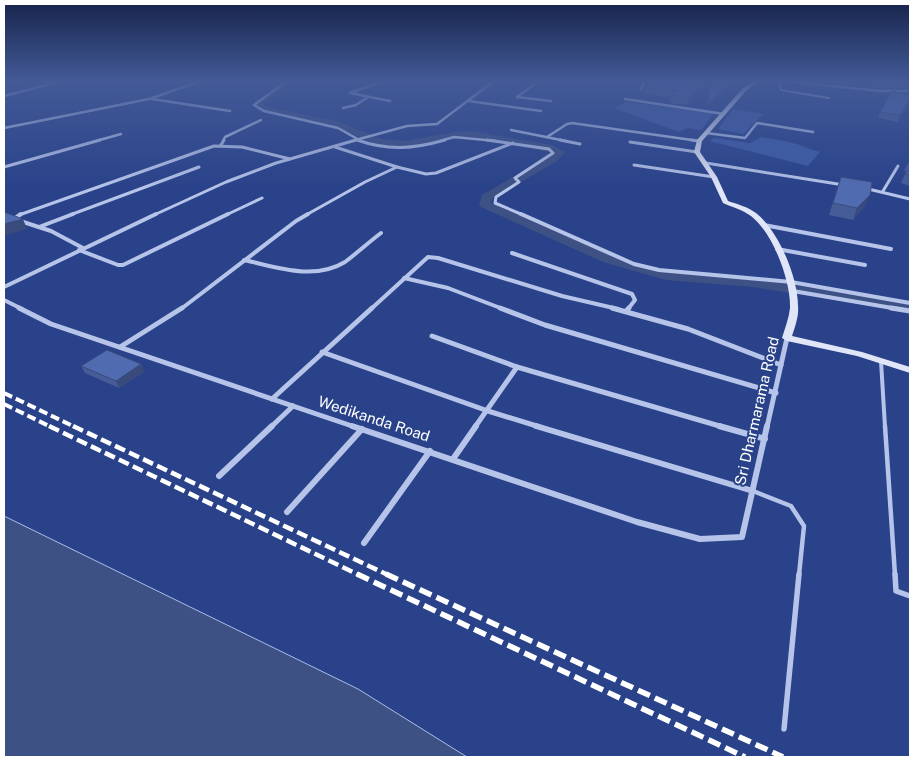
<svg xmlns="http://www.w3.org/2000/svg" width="914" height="761" font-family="'Public Sans',sans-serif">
  <rect width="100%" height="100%" fill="#294289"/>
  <g fill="#3d5ba6">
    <polygon points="627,102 714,113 701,130 688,128 679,132 614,108"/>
    <polygon points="733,109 763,114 743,134 718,129"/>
    <path d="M761,137C772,139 783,140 793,143C803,145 810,150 820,152L808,166L710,141L714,138L750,143Z"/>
  </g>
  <polygon fill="#3e5185" stroke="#abbde9" points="4,516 358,689 467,757 4,757"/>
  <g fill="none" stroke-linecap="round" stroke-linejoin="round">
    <polygon fill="#3e5185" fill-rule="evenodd" points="286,81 294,81 277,97 263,104 268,107 337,121 381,139 405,141 454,132 471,131 552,145 565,152 557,161 492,199 491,203 613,256 667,272 753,279 910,303 910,312 753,287 666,280 603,262 481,207 479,205 482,195 554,153 471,137 454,138 405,147 379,145 331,125 262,111 254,106 254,102 271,93"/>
    <polyline stroke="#b6c4e9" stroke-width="2" points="779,81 781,90 829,98"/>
    <polyline stroke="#b6c4e9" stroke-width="4" points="881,361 885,427"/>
    <g stroke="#b6c4e9" stroke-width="4.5">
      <polyline points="885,426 895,575"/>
      <polyline points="753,491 791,506 804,526 799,575"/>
    </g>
    <g stroke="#b6c4e9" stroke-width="5.5">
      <polyline points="895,574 896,591 910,596"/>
      <polyline points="784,729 799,574"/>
    </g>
    <g stroke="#b6c4e9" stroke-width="2.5">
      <polyline points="287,81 254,105 264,111 338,128 361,141"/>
      <polyline points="383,81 350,93 390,101"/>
      <polyline points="741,81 756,82"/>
      <polyline points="783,81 880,91 910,91"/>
      <polyline points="641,89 645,81"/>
      <polyline points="4,96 62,81"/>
      <polyline points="517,97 551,101"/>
      <polyline points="517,97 539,81"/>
      <polyline points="152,99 230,111"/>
      <polyline points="625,99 724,114"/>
      <polyline points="469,101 541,111"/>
      <polyline points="343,108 356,105 368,97"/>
      <polyline points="4,128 149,99 201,81"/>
      <polyline points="511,130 566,141"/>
      <polyline points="706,133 745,138 757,123 813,132"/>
      <polyline points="547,137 567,124 572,123 699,141"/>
      <polyline points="96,141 121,134"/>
      <polyline points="223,141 225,137 261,120"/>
      <polyline points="352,141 407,126 437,124 494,81"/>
      <polyline points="440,141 454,137 496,141"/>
    </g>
    <g stroke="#b6c4e9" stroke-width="3">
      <path d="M357,140C389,151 413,149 445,140"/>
      <polyline points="487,140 549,149 553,153 515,178 519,182 496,197 495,203 523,215"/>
      <polyline points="560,140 580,144"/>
      <polyline points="691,140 699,141"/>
      <polyline points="630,142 697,152"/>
      <polyline points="221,145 224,140"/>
      <polyline points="706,163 844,185"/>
      <polyline points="634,165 714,177"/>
      <polyline points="4,167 100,140"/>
      <polyline points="397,167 426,174 436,173 513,143"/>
      <polyline points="864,188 910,199"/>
      <polyline points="883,191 898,166"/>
      <polyline points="19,215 214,146 242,147 290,159"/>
      <polyline points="70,215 199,167"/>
      <polyline points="154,215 226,182 276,163 356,140"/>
      <polyline points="226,215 262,198"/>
      <polyline points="306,215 365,182 397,167 335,147"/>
    </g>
    <g stroke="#b6c4e9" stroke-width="4">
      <polyline points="21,214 14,219 51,231 83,248"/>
      <polyline points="521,214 634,264 659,270 791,282 910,303"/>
      <polyline points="764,225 891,249"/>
      <polyline points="39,227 73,214"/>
      <polyline points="777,249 865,265"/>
      <polyline points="79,250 118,265 123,265 228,214"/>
      <polyline points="512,253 632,294 635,300 628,309"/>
      <path d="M244,260C276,267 314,281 345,262C357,253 369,242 381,233"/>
      <polyline points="404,278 448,288 503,309"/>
      <polyline points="4,287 156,214"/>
      <polyline points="793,291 898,309"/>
      <polyline points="4,300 22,309"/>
      <polyline points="181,309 296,221 308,214"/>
      <polyline points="371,309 428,257 438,258 562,296 618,309"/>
    </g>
    <g stroke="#b6c4e9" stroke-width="5">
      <polyline points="19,308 51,324 355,427"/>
      <polyline points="500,308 545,325 776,393"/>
      <polyline points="612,308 688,329 781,365"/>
      <polyline points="891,308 910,311"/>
      <polyline points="626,311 629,308"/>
      <polyline points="432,336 517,367 723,427"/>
      <polyline points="120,347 182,308"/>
      <polyline points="322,352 488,411 540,427"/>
      <polyline points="272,399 372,308"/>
      <polyline points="271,427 293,406"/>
      <polyline points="475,427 517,367"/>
      <polyline points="767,427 787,338"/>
    </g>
    <g stroke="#b6c4e9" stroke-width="6">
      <polyline points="352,426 637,522 700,539 742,537 767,426"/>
      <polyline points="536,426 753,491"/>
      <polyline points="719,426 765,439"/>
      <polyline points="453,459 476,426"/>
      <polyline points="219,476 272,426"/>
      <polyline points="287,512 362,429"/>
      <polyline points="364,543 430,451"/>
    </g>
    <path fill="#e0e6f8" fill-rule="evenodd" d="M755,81H761L747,90L702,141L700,152L717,177L728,201C737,204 748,207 756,213C779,231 798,278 798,306C799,316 795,327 792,336L862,352L910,367V373L857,356L787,341L782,338C785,328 789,318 790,308C791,281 773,233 751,216C743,210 732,207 723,203L711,177L694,152L697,140L743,88Z"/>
    <g stroke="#fff" stroke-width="4" stroke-dasharray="9 4" stroke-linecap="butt">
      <polyline points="4,393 75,427"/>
      <polyline points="4,404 51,427"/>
    </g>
    <g stroke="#fff" stroke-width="4.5" stroke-dasharray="11 4.5" stroke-linecap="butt">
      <polyline points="49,426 359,575"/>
      <polyline points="73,426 388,575"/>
    </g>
    <g stroke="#fff" stroke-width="5.5" stroke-dasharray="13 5.5" stroke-linecap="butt">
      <polyline points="357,574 745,757"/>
      <polyline points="386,574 783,757"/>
    </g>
  </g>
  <g fill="#465c98">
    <polygon points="818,81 910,81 910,88 880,88"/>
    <polygon points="646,86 706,88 687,105 670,103 671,97 645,94"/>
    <polygon points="908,90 910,90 910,101 898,122 878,118 880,112 907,94"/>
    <polygon points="910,159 910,186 901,183 905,174 908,172 904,171"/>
    <polygon points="841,177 865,206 853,220 829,215"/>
    <polygon points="141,364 144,372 119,388 85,373 81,366"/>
  </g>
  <g fill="#394b7c">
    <polygon points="706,81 707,81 706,88 687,105 689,97"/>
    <polygon points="732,81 735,81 708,108 708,104"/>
    <polygon points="910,99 910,101 898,122 900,115"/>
    <polygon points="870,195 865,206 853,220 857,208"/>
    <polygon points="23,219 27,229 4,236 4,224"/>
    <polygon points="141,364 144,372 119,388 116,381"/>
  </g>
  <g fill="#516bb1" stroke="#394b7c">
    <polygon points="651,81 706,81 689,97 671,95 677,90 646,86"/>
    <polygon points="710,81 732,81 708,104"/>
    <polygon points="855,81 910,81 910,84 882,84"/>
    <polygon points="892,91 910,95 910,99 900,115 880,112"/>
    <polygon points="910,170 910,175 905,174"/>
    <polygon points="841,177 872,182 870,195 857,208 833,203"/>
    <polygon points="4,212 23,219 4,224"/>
    <polygon points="107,350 141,364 116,381 81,366"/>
  </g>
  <linearGradient id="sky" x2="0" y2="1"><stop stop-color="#17244b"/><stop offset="0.43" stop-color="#435a97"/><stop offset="1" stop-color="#435a97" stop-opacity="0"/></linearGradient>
  <rect width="914" height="188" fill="url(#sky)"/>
  <g text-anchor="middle" stroke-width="4" stroke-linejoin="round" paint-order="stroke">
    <g font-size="15" fill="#fff" stroke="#294289">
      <text transform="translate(757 411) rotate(-77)" y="5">Sri Dharmarama Road</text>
      <text transform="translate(374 419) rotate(18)" y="5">Wedikanda Road</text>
    </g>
  </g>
  <rect width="914" height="761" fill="none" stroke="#ffffff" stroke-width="10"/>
</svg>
